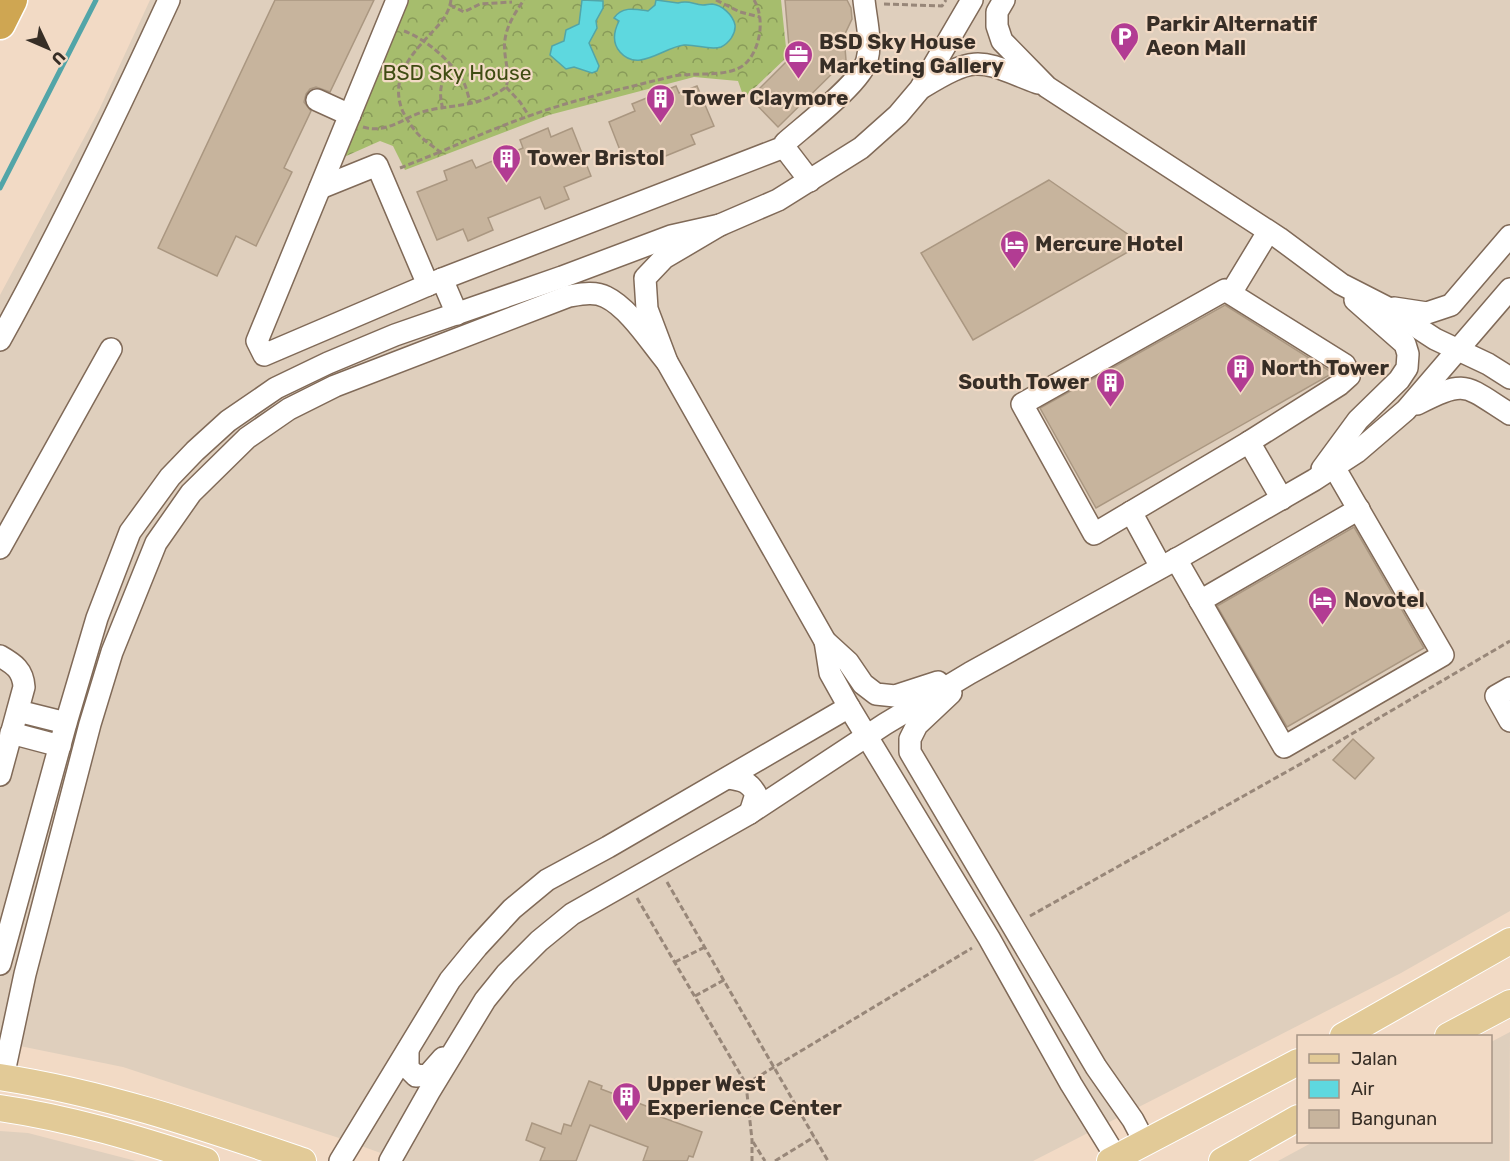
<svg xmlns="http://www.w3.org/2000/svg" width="1510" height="1161" font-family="Rubik,sans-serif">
  <defs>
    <pattern id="forest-crowns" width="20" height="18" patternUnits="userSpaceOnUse" patternTransform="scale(1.5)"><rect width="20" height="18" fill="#a6bd6d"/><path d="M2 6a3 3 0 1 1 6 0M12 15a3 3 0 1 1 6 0" fill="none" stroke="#889a59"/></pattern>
  </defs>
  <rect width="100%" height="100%" fill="#f2dac5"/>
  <g fill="#dfcfbd">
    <polygon points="150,0 1510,0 1510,911 1401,973 1033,1161 403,1161 339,1138 123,1067 0,1042 0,295 99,110"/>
    <polygon points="1510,1032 1509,1161 1278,1161 1313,1142 1490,1142 1491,1042"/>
    <polygon points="0,1131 28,1133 136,1161 0,1161"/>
  </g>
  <polygon fill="url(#forest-crowns)" points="407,0 781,0 787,57 744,98 738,81 694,77 549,115 405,170 393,146 380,141 344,157"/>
  <g fill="#5ed8df" stroke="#52a5a8" stroke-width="1.5">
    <polygon points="582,0 603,1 603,8 596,21 597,28 589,43 599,66 597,71 592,73 574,67 566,69 550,55 552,46 564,41 566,30 579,24"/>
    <path d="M656,0L678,3C689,0 692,4 703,5C706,5 709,4 712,4C722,5 733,15 735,25C736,34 729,43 721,47C710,51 696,44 684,45C664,47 638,73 620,52C612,43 614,31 619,21L614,18C622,6 635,9 648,11L655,5Z"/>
  </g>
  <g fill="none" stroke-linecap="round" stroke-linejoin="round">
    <polyline stroke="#52a5a8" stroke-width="5" points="0,188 96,0"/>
  </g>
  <g fill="#c7b49d" stroke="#aa9781" stroke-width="1.5">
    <polygon points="275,0 374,0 330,92 316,87 310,89 306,94 304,102 311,111 284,168 292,172 256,246 236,236 217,276 158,248"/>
    <polygon points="785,0 847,0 851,8 852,19 844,36 846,60 778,127 750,98 790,58"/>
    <polygon points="676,86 679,93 697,86 714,126 691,135 695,144 651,162 648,153 625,163 609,122 635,111 632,104"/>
    <polygon points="548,128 551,137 572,128 591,176 564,187 569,199 545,209 540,197 488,218 493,230 468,241 463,229 437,240 417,192 447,180 444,171 472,160 476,168 523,148 520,140"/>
    <polygon points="1049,180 1142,244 973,340 921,253"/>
    <polygon points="1225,305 1333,373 1096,508 1040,408"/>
    <polygon points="1354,527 1424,648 1287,727 1217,606"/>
    <polygon points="1353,739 1374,758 1355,779 1333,760"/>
    <polygon points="589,1081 602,1086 601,1089 662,1112 661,1117 702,1132 693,1157 689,1156 687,1161 643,1161 648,1147 590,1125 576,1161 540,1161 545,1148 526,1140 532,1123 561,1134 564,1124 571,1126"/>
  </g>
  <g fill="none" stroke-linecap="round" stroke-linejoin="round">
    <defs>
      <g id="minor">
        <path d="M397,0L257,341L264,355L442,279L784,147L785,143C804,126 862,82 867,60C872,41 866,20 864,0"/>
        <polyline points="1004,0 997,12 997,26 1002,41 1047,87 1279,238 1341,284 1386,307 1435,339 1488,364 1510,378"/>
        <path d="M923,87C979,53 980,61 1038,83"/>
        <polyline points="317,100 350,115"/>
        <polyline points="784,147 810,181"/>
        <polyline points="320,188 377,165 428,285"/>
        <polyline points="442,279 457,314"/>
        <polygon points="1225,290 1345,365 1349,376 1339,385 1249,442 1094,534 1022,404"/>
        <polyline points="1231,293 1268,232"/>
        <polyline points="1394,308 1427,313 1451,305 1510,236"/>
        <path d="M0,340C61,230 116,115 169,0"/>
        <path d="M1417,404C1467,379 1464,385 1510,414"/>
        <polyline points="1249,442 1282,499"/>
        <polyline points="1322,469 1358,420 1399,380 1407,368 1408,354 1405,344 1355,300"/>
        <polyline points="1131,512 1161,567"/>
        <polyline points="0,548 111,349"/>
        <polyline points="1176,559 1284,747 1443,655 1334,467"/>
        <polyline points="1200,601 1359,509"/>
        <polyline points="825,641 830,673 849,707 989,938 1071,1084 1116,1157"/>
        <path d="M0,656C14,664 23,670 24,687L0,775"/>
        <polyline points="938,682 895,696 876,694 863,684 848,662 825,641 667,362 647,309 645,278 664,258 720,225 778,200 861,148 898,115 920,89 972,0"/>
        <polyline points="1510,688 1496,696 1510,721"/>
        <polyline points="951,693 917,725 910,739 910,752 1096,1067 1133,1120 1145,1143"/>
        <polyline points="18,711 66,723"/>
        <polyline points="11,733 60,746"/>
        <path d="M729,778C743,780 749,782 756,794L750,813"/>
        <polyline points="0,964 66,723 97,618 130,532 170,477 195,451 228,421 276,388 328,363 395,335 562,277 671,236 720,225"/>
        <polyline points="408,1050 408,1068 416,1076 428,1075 443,1058"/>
        <path d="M3,1077L25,974L90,724L112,652L156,543L191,493L247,438L289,409L335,386L569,296C581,294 595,291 606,297C629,308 651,343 667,362"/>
        <polyline points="340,1161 450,980 477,947 512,909 547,880 608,847 849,707"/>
        <polyline points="390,1161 429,1092 485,1000 506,974 539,941 572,914 750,813 885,724 970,673 1182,556 1314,480 1357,452 1406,410 1510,289"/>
      </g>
      <g id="major">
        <polyline points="1343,1036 1510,941"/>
        <polyline points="1448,1036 1510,1003"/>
        <path d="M0,1077C105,1093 203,1127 303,1161"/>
        <path d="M0,1108C70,1118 139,1139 206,1161"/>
        <polyline points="1110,1161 1298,1062"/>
        <polyline points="1222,1161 1298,1118"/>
      </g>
      <polyline id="highway" points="0,24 12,0"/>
    </defs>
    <use href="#minor" stroke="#806a58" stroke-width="24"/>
    <use href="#major" stroke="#fff" stroke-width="28"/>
    <use href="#highway" stroke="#fff" stroke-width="33"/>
    <g stroke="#988779" stroke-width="3" stroke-dasharray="6 3" stroke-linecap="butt">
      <path d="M451,0C448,19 435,28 423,42C405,62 391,84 403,112C408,121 414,131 422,138C428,143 434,147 440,152C483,133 527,115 572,102C604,93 637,85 670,77C691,71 728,79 745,64C761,49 765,18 754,0"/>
      <polyline points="716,0 740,12 760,17"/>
      <polyline points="884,4 942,6 946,0"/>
      <polyline points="450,5 464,12 480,4 512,2"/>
      <path d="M404,31C426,39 451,61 463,81C467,88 468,97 471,104"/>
      <polyline points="506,87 520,102 529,116"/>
      <path d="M443,109C438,92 441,81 450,65"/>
      <path d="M363,127C389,135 407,114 430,110C459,104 482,106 506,87C510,76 506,65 505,54C502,33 512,17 524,0"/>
      <polyline points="400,168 440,152"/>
      <polyline points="667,882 828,1161"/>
      <polyline points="637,898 746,1084 752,1140 752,1161"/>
      <polyline points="1030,916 1304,762 1510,641"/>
      <polyline points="675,962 705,947"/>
      <polyline points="695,996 724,980"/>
      <polyline points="746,1084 972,948"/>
      <polyline points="753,1142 765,1161"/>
      <polyline points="775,1161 814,1137"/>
    </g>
    <use href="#minor" stroke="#fff" stroke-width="21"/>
    <use href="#major" stroke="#e2ca97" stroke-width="26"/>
    <use href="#highway" stroke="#cfa652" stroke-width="30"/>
  </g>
  <defs>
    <symbol id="parking-pin" viewBox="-11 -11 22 30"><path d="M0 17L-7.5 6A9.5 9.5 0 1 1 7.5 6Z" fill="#b23c93" stroke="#f2dac5"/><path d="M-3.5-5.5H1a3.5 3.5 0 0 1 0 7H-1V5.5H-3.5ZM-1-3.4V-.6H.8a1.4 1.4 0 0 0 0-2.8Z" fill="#fff"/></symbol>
    <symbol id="office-pin" viewBox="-11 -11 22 30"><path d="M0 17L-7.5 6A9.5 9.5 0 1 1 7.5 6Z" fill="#b23c93" stroke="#f2dac5"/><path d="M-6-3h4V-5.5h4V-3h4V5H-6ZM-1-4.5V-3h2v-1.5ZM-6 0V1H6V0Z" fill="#fff"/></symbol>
    <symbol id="building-pin" viewBox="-11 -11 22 30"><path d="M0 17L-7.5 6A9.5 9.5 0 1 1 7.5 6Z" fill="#b23c93" stroke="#f2dac5"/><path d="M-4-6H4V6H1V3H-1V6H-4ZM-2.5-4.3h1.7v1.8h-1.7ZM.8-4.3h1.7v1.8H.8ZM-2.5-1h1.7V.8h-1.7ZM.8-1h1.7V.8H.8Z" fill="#fff"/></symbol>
    <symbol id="hotel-pin" viewBox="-11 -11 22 30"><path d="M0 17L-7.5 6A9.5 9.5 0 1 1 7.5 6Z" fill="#b23c93" stroke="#f2dac5"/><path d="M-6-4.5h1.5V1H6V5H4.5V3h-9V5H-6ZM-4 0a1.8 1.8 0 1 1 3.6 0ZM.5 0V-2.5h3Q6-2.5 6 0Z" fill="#fff"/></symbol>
  </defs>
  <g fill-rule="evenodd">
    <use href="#parking-pin" x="1108" y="20" width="33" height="45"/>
    <use href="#office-pin" x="782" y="38" width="33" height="45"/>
    <use href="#building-pin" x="644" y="82" width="33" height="45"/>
    <use href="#building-pin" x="490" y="142" width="33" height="45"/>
    <use href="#hotel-pin" x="998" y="228" width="33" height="45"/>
    <use href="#building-pin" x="1224" y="352" width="33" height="45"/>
    <use href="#building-pin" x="1094" y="366" width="33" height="45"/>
    <use href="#hotel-pin" x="1306" y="584" width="33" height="45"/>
    <use href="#building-pin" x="610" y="1080" width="33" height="45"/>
  </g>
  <g text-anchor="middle" stroke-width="4.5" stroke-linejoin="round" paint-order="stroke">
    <g font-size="21" font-weight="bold" fill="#372e26" stroke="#f2dac5" text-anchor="start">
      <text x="1146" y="31">Parkir Alternatif<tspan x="1146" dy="24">Aeon Mall</tspan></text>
      <text x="819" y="49">BSD Sky House<tspan x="819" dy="24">Marketing Gallery</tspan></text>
      <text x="682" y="105">Tower Claymore</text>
      <text x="527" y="165">Tower Bristol</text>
      <text x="1035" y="251">Mercure Hotel</text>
      <text x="1261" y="375">North Tower</text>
      <text x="1089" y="389" text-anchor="end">South Tower</text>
      <text x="1344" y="607">Novotel</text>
      <text x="647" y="1091">Upper West<tspan x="647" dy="24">Experience Center</tspan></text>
    </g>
    <g font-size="21" fill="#3f4c12" stroke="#f2dac5">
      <text x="457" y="80">BSD Sky House</text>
    </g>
  </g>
  <rect x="1297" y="1035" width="195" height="108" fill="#f2dac5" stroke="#a79585" stroke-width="1.5"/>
  <rect x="1309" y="1054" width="30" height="9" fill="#e2ca97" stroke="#a79585" stroke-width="1.5"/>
  <text x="1351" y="1065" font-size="18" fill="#372e26">Jalan</text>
  <rect x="1309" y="1080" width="30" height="18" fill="#5ed8df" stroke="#a79585" stroke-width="1.5"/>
  <text x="1351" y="1095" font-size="18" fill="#372e26">Air</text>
  <rect x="1309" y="1110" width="30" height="18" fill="#c7b49d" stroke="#a79585" stroke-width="1.5"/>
  <text x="1351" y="1125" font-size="18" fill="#372e26">Bangunan</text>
  <g transform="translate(48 48) rotate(134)" stroke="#f2dac5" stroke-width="4.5" paint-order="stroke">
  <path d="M0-4.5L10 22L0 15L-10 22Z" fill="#372e26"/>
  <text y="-9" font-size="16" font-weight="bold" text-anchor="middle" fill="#372e26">U</text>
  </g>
</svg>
